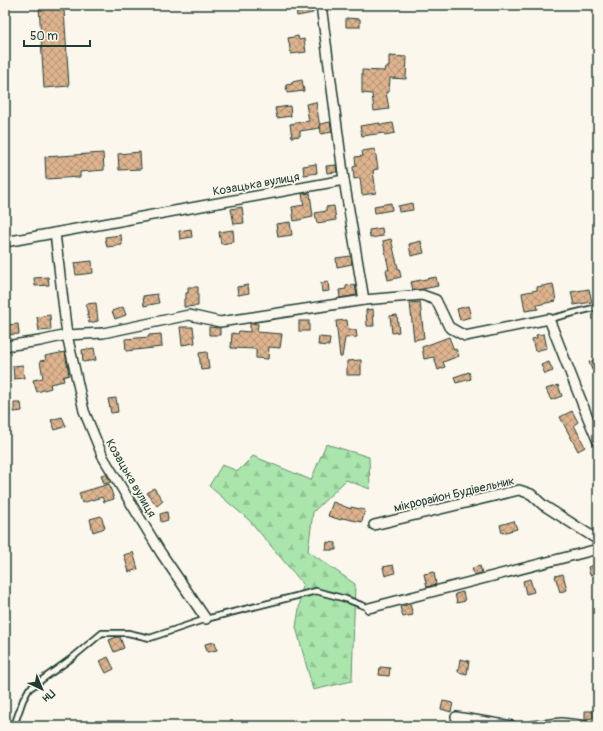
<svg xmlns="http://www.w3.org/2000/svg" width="603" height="731" font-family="Pangolin,sans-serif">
  <defs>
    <pattern id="forest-firs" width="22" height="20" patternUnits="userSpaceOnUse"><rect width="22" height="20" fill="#aae5ab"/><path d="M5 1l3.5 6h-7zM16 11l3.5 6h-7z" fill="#92c594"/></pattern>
    <pattern id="building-cross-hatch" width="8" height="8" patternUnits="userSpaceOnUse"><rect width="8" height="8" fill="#deb38e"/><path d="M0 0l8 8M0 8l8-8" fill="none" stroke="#b39375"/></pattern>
  </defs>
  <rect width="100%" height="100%" fill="#fbf7ec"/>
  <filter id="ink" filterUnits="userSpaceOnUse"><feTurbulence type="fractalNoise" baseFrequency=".025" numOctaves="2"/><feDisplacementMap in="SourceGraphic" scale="8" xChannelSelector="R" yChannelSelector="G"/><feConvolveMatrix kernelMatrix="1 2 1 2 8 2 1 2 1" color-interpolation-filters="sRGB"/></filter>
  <g filter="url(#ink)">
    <polygon fill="url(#forest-firs)" stroke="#649170" points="326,444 369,457 370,489 346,480 313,512 308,551 355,584 352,681 313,690 296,627 303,584 250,521 209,486 222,465 238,471 253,456 311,480"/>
    <g fill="url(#building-cross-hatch)" stroke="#1f3d34">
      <polygon points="39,5 61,5 62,11 64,10 69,86 44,88"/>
      <polygon points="312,5 313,13 297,16 296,7"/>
      <polygon points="346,18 360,19 360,27 346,27"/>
      <polygon points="298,36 299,40 304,39 306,52 291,54 288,38"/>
      <polygon points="389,56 407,57 406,79 390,78 389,92 386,92 389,109 374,111 372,94 362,93 362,70 384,71 385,67 389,67"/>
      <polygon points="302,80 304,91 287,93 286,85 292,84 292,82"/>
      <polygon points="316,102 320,128 300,131 300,136 292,137 290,124 309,121 306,104"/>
      <polygon points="290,106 291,116 277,118 275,108"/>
      <polygon points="330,122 332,132 321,134 320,124"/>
      <polygon points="380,123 380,125 393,123 395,133 385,135 384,133 362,136 360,126"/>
      <polygon points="375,149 378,169 373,170 376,193 362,195 360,178 354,179 353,167 356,166 355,157 363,156 362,151"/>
      <polygon points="140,152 141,169 119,170 118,154"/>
      <polygon points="103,153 104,170 80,172 80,177 46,179 45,157"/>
      <polygon points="316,164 317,173 304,175 303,166"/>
      <polygon points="336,165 337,172 327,173 326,166"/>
      <polygon points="310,193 313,217 294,221 292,207 304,205 302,194"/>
      <polygon points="391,203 392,210 375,213 374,206"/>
      <polygon points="412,203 413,210 399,212 398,206"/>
      <polygon points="334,206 336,220 317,223 315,213 326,211 326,207"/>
      <polygon points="242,207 244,223 234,224 231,209"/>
      <polygon points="290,222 292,235 278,237 276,224"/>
      <polygon points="382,228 383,236 370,238 369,230"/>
      <polygon points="191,229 192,237 180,239 179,231"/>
      <polygon points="233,230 234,242 221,244 219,232"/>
      <polygon points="121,235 122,245 107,247 105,237"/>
      <polygon points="391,239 398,268 399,268 401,277 388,280 386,270 389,270 383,241"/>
      <polygon points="421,241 424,253 411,256 409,244"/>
      <polygon points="351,256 352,264 337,267 336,258"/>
      <polygon points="92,261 93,273 76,275 74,263"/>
      <polygon points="48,277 49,285 35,286 34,278"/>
      <polygon points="436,277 438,286 423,289 413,290 411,282"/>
      <polygon points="328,282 329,291 322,292 321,283"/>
      <polygon points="553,284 556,301 537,305 538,309 525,311 522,293 537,290 537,287"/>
      <polygon points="248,285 249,293 238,295 237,287"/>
      <polygon points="355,285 357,295 340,298 339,290 346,289 346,286"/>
      <polygon points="188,287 198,287 198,306 184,307 184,299 186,299 186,293 188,293"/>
      <polygon points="589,289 592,302 574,305 571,292"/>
      <polygon points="157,294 159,303 144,306 143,296"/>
      <polygon points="420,302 424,338 414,340 410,303"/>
      <polygon points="96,303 98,321 89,323 86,304"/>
      <polygon points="468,306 471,317 460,320 457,309"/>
      <polygon points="123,307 126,315 115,319 112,311"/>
      <polygon points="373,309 374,326 367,326 366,310"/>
      <polygon points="50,315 51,330 39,331 37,317"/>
      <polygon points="397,315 399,332 392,333 390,316"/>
      <polygon points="347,320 348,330 356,330 357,337 345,338 342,357 340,357 336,321"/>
      <rect x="299" y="321" width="10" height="10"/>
      <polygon points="250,323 258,324 257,332 282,334 280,348 269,347 268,359 256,358 256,349 231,348 232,333 238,334 239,331 250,332"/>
      <polygon points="18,324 19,334 7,335 6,325"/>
      <polygon points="180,327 193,327 195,343 182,345"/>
      <polygon points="209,327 220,328 220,335 209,335"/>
      <polygon points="161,334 162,347 126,351 125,339 149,337 149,335"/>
      <polygon points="544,334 547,348 535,351 532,339 537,338 536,335"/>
      <polygon points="319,337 330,338 329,346 318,345"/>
      <polygon points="449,337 454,350 456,349 459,356 443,362 445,367 438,370 434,357 424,359 422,347"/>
      <polygon points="94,348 96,360 83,362 82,350"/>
      <polygon points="65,352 69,375 63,377 64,381 50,384 51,388 37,392 33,380 43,378 40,361 46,360 45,356"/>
      <polygon points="207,352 209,369 201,370 199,353"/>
      <polygon points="598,359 598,368 592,370 589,362"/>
      <polygon points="361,360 361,375 347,375 347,361"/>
      <polygon points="549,362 553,371 545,374 541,365"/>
      <polygon points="23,365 24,378 14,379 13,366"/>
      <polygon points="469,372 471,379 456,383 454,377"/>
      <polygon points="558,385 562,396 551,400 546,389"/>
      <polygon points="116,398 118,412 111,413 108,399"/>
      <polygon points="14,403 21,403 22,411 14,412"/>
      <polygon points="572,411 578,422 574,425 585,447 578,451 560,417"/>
      <polygon points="62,417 66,426 55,430 51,420"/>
      <polygon points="106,474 111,482 104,484 101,475"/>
      <polygon points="109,484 114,499 104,502 102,497 82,503 79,493"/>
      <polygon points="154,488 163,501 157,506 147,493"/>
      <polygon points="333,502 351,509 351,507 365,510 362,522 342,518 341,520 328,516"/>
      <polygon points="167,512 168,520 161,522 160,514"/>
      <polygon points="101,516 105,528 93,532 90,519"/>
      <polygon points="514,521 517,529 502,533 500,525"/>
      <polygon points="327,542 336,543 336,550 326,550"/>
      <polygon points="133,552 138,569 129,572 124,555"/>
      <polygon points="598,564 598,573 590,575 588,567"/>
      <polygon points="393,565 395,573 385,576 383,567"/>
      <polygon points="480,566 482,573 474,575 472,568"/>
      <polygon points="434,572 436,584 427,587 424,574"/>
      <polygon points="563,574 567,590 560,592 555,576"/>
      <polygon points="530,579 534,592 526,594 523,581"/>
      <polygon points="463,592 465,601 457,603 455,594"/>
      <polygon points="410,604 413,615 403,617 400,607"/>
      <polygon points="117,637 120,637 124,648 114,652 109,640"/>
      <polygon points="215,642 217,650 207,652 205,644"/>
      <polygon points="108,657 114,669 106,673 100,661"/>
      <polygon points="460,659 469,661 467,674 458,672"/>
      <polygon points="380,667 390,668 389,676 379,675"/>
      <polygon points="443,701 453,703 451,712 441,709"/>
      <polygon points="585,711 593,711 593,718 585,719"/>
    </g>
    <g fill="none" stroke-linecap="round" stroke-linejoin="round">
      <defs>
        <g id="lane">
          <polyline points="549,319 598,307"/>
          <polyline points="15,723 23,700 29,689 72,658 102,633 128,633 150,638 206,619 316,591 346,599 369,608"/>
        </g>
        <g id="street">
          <polyline points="321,5 344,180 364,300"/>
          <polyline points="55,233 67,335 84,411 103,457 161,553 206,619"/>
          <polyline points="5,242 344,180"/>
          <polyline points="5,346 40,341 67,335 103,333 189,315 220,322 364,300 422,295 436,300 449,327 465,336 549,319 588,418 598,442"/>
          <polyline points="374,525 519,490 531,494 543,505 598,540"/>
          <polyline points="369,608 598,549"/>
          <polyline points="456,717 512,726"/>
          <polyline points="533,726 561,723 589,726"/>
        </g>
      </defs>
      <use href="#lane" stroke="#1f3d34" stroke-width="8"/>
      <use href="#street" stroke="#1f3d34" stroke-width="12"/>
      <use href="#lane" stroke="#fbf7ec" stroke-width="4.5"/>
      <use href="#street" stroke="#fbf7ec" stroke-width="9"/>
    </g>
  </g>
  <g text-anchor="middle" stroke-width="3.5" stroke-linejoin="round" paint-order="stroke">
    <g font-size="12" fill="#1f3d34" stroke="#fbf7ec">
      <text transform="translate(256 184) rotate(-10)" y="4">Козацька вулиця</text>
      <text transform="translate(131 478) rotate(60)" y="4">Козацька вулиця</text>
      <text transform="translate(454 494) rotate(-13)" y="4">мікрорайон Будівельник</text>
    </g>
  </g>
  <rect width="603" height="731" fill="none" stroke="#fbf7ec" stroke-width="20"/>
  <rect x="10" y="10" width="583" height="711" fill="none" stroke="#1f3d34" stroke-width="1.5" filter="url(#ink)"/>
  <g transform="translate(42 689) rotate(136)" stroke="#fbf7ec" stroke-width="3" paint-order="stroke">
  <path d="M0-3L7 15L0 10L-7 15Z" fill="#1f3d34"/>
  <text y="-6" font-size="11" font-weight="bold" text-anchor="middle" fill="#1f3d34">Пн</text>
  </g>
  <path d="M24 40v6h66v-6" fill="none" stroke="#1f3d34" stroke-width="2"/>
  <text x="30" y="40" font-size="12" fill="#1f3d34" stroke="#fbf7ec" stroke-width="3" paint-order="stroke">50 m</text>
</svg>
